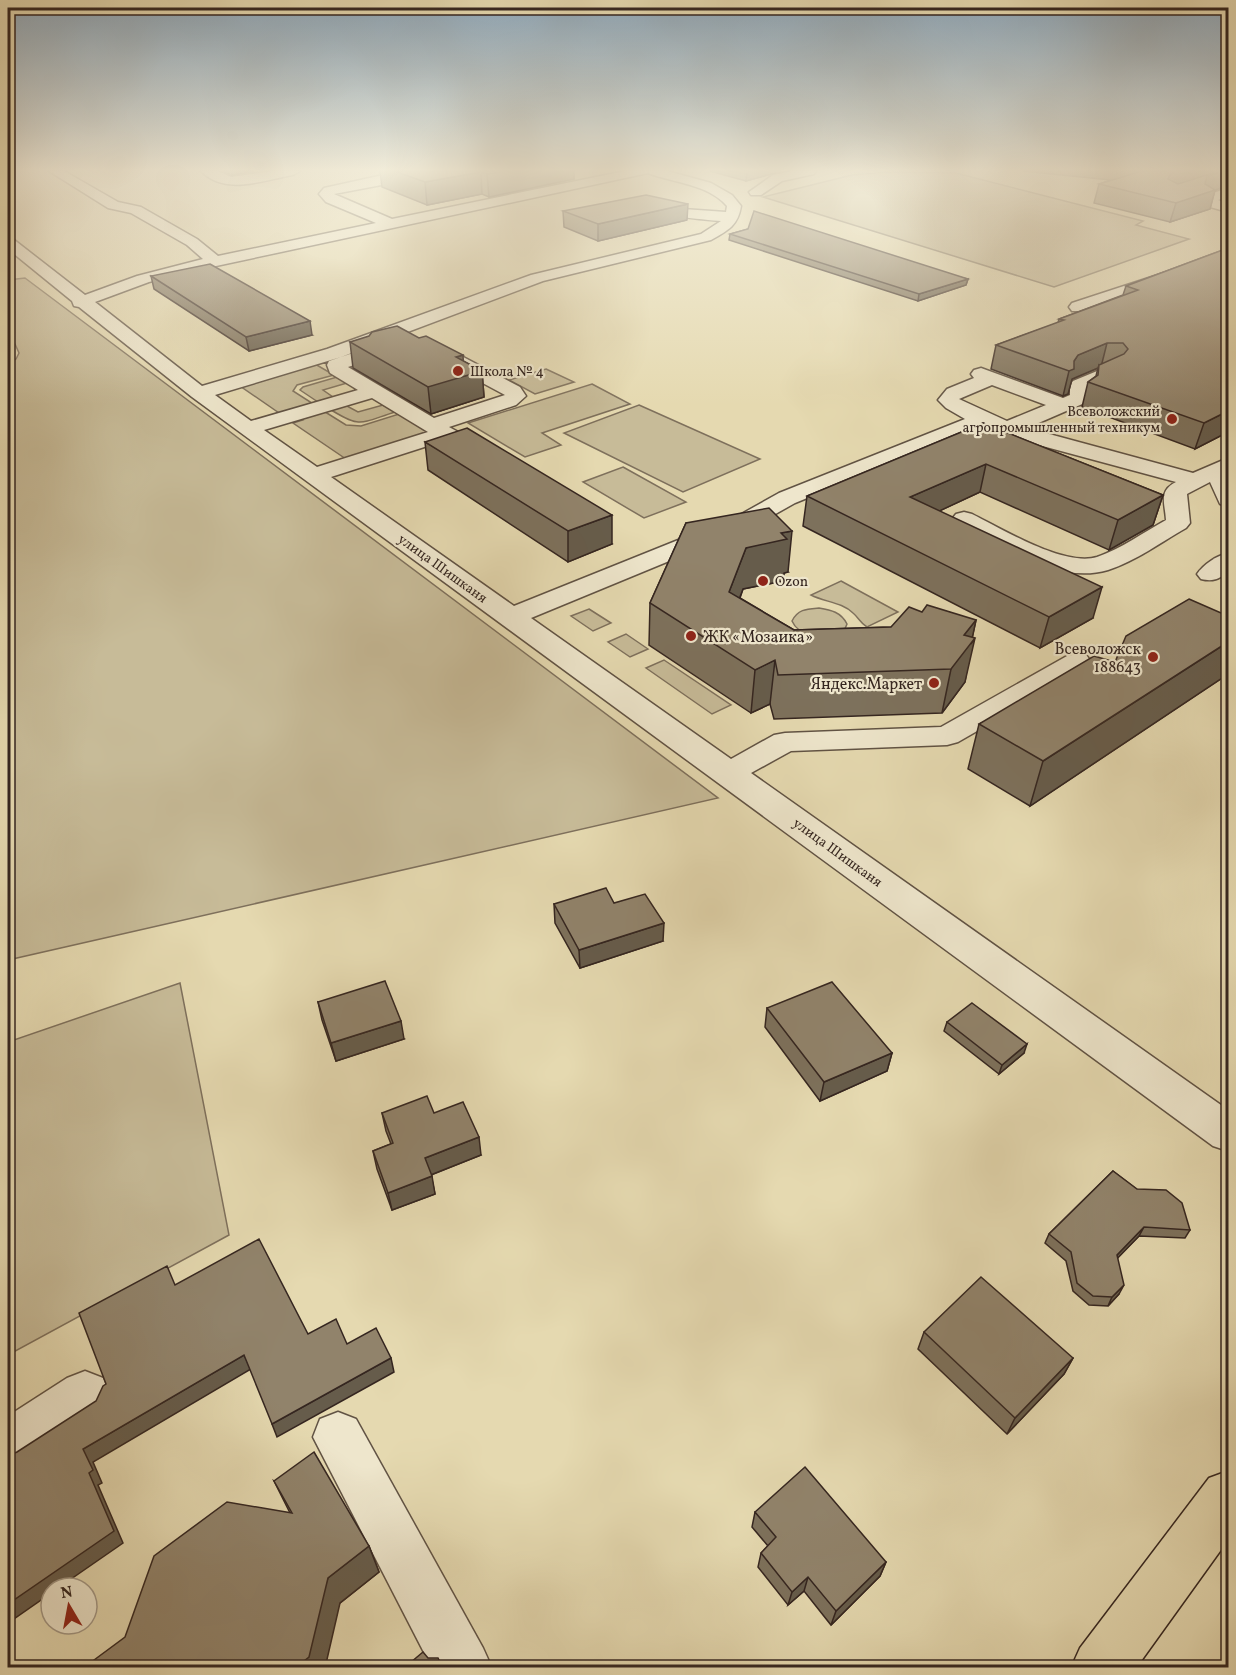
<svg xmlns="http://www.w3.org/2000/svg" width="1236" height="1675" font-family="Vollkorn,serif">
  <rect width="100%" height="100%" fill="#e5d9b0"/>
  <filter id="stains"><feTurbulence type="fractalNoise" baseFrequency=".00333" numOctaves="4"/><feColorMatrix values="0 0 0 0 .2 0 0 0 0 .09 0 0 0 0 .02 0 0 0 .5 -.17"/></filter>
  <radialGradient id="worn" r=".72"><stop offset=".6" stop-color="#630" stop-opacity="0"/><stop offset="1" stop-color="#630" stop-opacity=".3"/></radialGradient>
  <g fill="#c7bb98" stroke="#7e705c" stroke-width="1.5">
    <polygon points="888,172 956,173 1143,221 1136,225 1189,239 1054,287 763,197 852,175"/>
    <polygon points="25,278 718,798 8,960 8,364 16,359 19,353 15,344 8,341 8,280"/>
    <polygon points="315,364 334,375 297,385 293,391 315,405 282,415 240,386"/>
    <polygon points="546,369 574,382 535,394 509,380"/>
    <polygon points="337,377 347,383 323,390 333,397 331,401 321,404 300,390 303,387"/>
    <polygon points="592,384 630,404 542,433 561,445 525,457 468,423"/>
    <path d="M338,405L347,406L358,412L383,405L395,412C360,423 361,429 328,408Z"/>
    <polygon points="639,405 760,459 683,492 564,433"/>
    <polygon points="322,410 346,425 361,426 399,414 429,433 346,459 293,423 303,420 299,416"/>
    <polygon points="623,467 686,502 644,518 583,482"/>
    <path d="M841,581L898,612L867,627C860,623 859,618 853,613C842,602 824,602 811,595Z"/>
    <path d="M819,608C831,610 841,612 847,624L844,631C825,633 801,641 792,621C798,609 807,609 819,608Z"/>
    <polygon points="589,609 611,623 593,631 571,616"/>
    <polygon points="626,634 648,649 630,657 608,642"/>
    <polygon points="664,660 731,705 712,714 646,668"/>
    <polygon points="180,983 229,1235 8,1355 8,1042"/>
  </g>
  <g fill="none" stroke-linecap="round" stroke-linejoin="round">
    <defs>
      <g id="minor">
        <path d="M49,171H64L118,202L141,207L197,239L218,256L376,223L326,202L319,194L324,188L383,175L400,176L433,183L493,171H519L512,175L433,191L392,183L334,194L392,219L625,171H667L711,183L732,195L741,206C738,225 729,230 711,240L543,281L341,357L215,395L251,421L358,390L330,373L327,365L329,361L365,349L372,351L374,355L372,359L348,367L434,418L505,395L436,358L434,354L436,350H450L520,387L526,396L516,405L449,427L473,440L476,445L473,450C460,453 453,447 443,441L331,477L514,606L738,516L779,493L965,419L946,408L938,400L947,389L974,378L971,374L974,370L981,368L1063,398L1070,395V385L1073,381L1102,369H1116L1119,373L1116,377L1090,388V398L1087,402L1027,428L1193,473L1228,458V506L1220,504L1210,482L1187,494L1190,523L1186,528C1161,542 1136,561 1108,570C1057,585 1000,546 956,524L952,519L956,514L964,512L972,514C1002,529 1064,567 1097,557C1121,549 1144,532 1166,520C1165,503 1158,491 1176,482L1035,444L983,426L795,503L754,526L531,618L731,759L774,735L785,733L941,727L1067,656L1077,654L1087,656L1091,662L1087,668L958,742L947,745L791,751L751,773L1228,1110V1151L1213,1146L192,397L79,307L74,306L72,301L8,249V238L13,239L85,295L137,276L203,259L187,245L131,213L108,208ZM648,173C674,183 708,184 727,206L726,212L683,209L652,202L638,203L636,206C643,214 706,220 721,221L701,234L531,275L327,349L202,386L95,302L149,282L216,266ZM992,385L1046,405L1007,421L959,399ZM372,398L428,432L317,467L264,430Z"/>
        <path d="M201,171H218L231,177L272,171H300L293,175C264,180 225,196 201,171Z"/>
        <polygon points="792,171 816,171 814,174 782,181 761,195 751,195 749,192 773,175"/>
        <polygon points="1228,188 1228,197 1218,200 1228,204 1228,212 1203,205 1201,202 1204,196"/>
        <polygon points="1228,252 1228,262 1084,311 1072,311 1069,307 1072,303"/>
        <path d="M1228,553V572C1219,579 1213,582 1201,579L1197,574C1204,564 1216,556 1228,553Z"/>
        <polygon points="85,1371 103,1378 110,1396 103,1414 26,1463 8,1470 8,1416 67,1378"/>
        <polygon points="338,1412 356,1419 483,1648 492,1668 432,1668 313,1437 320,1419"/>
      </g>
      <polygon id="major" points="1228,1471 1228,1540 1136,1668 1071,1668 1080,1648 1209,1478"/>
    </defs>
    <use href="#minor" stroke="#615344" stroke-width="3"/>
    <use href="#major" stroke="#352620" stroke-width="3"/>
    <use href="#minor" fill="#eee6cc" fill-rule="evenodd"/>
    <use href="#major" fill="#e5d9b0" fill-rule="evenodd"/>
  </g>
  <g fill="#7d715c" stroke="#352620" stroke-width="1.5">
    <polygon points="223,171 254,171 231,175"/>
    <polygon points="380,171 574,171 574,179 489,197 482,194 427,205 382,187"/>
    <polygon points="710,171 782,171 746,181"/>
    <polygon points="1023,171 1228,171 1228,187 1227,186 1215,190 1210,209 1170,222 1094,203 1099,184 1111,180"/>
    <polygon points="1228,188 1228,202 1225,200"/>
    <polygon points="563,211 687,220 598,241 564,227"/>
    <polygon points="748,229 968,279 966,285 918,301 729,240 730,234"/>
    <polygon points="1228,248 1228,432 1195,449 1082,407 1088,382 1096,376 1098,368 1072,379 1068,394 1063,396 991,369 996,345 1058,323 1059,319 1123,295 1126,286"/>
    <polygon points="151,276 312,335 249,351 154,289"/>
    <polygon points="350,342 463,361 482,371 484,397 431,414 353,368"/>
    <polygon points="983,423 1163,495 1153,525 1109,550 980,492 939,511 1093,618 1040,648 803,526 807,496"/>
    <polygon points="425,442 612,544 568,562 428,470"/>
    <polygon points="686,523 788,572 784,573 783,581 743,589 740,598 794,630 891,627 922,612 976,620 972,638 965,682 942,713 774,719 770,704 751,713 649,645 650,603"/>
    <polygon points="1228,616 1228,674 1030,806 968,769 979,724 1115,662"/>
    <polygon points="614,903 663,941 580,968 555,923 554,904"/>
    <polygon points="318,1002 404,1039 336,1061 322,1020"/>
    <polygon points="767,1008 892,1053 887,1071 820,1101 765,1027"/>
    <polygon points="947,1022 1024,1053 999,1074 944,1031"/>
    <polygon points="382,1113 434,1113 481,1155 431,1175 435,1194 392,1210 377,1169 373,1151 391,1144 386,1131"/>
    <polygon points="1113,1171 1190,1230 1185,1238 1139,1236 1117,1258 1119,1294 1108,1306 1089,1305 1073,1291 1066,1261 1045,1243 1049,1234"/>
    <polygon points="924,1332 1073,1358 1064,1374 1007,1434 918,1349"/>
    <polygon points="274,1481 369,1546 379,1572 340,1603 290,1513"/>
    <polygon points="755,1512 886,1562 880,1576 831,1625 804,1591 788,1605 758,1567 761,1553 768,1546 752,1527"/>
  </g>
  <g fill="#665c4b" stroke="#352620" stroke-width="1.5">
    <polygon points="231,171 254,171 231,175"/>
    <polygon points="505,171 574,171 574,179 489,197 487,174"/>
    <polygon points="747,171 782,171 746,181"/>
    <polygon points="1179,171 1228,171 1228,182 1227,186 1215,190 1210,209 1170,222 1176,203 1166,192 1168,179 1171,173"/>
    <polygon points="481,172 482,194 427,205 425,182"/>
    <polygon points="688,204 687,220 598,241 598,224"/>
    <polygon points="968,279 966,285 918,301 919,294"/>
    <polygon points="310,321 312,335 249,351 246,337"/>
    <polygon points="1107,343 1101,367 1099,365 1098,368 1072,379 1068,394 1063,396 1069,371 1074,361 1078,355"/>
    <polygon points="463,355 464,376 482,371 484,397 431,414 428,387 456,357"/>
    <polygon points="1228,411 1228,432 1195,449 1204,423"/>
    <polygon points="986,464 980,492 905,527 910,497"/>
    <polygon points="1163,495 1153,525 1109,550 1118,520"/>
    <polygon points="612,515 612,544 568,562 568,531"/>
    <polygon points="792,531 788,572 784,573 783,581 743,589 726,634 729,592 746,548 781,533"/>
    <polygon points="1102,587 1093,618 1040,648 1049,617"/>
    <polygon points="976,620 971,644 975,638 965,682 942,713 951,669 964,635"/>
    <polygon points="1228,642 1228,674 1030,806 1043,761"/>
    <polygon points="775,660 770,704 751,713 755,670"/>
    <polygon points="664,923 663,941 580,968 579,950"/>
    <polygon points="401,1021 404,1039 336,1061 331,1043"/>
    <polygon points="1027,1044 1024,1053 999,1074 1002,1065"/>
    <polygon points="892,1053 887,1071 820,1101 824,1082"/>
    <polygon points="479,1137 481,1155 428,1176 425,1158"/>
    <polygon points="432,1176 435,1194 392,1210 388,1193"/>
    <polygon points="1144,1227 1139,1236 1112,1264 1117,1255"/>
    <polygon points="1124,1285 1119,1294 1108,1306 1112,1297"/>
    <polygon points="244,1355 251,1369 93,1462 102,1483 98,1485 123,1543 58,1588 51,1588 51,1593 8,1623 8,1604 83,1449"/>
    <polygon points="391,1358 394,1372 277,1437 272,1424"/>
    <polygon points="1073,1358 1064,1374 1007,1434 1015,1418"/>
    <polygon points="369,1546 379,1572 340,1603 325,1668 295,1668 328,1578"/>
    <polygon points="886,1562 880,1576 831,1625 836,1611"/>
    <polygon points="808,1577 804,1591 788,1605 792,1592"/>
  </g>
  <g fill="#91836b" stroke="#352620" stroke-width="1.5">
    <polygon points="394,171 505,171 487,174 481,172 425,182"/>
    <polygon points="1142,171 1179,171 1171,173 1168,179 1178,184 1219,171 1223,171 1207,176 1205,184 1215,190 1176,203 1099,184"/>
    <polygon points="646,195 688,204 598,224 563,211"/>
    <polygon points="754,211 968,279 919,294 730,234 748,229"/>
    <polygon points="1228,248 1228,411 1204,423 1088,382 1098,375 1099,365 1124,354 1128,349 1123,343 1107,343 1078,355 1074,361 1074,369 1069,371 996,345 1064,320 1059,319 1138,290 1126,286"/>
    <polygon points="210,264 310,321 246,337 151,276"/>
    <polygon points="397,326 419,338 426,336 463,355 456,357 482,371 428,387 350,342 369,336 372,332"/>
    <polygon points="983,423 1163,495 1118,520 986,464 910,497 1102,587 1049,617 807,496"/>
    <polygon points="467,428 612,515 568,531 425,442"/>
    <polygon points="769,508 792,531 781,533 787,539 746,548 729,592 794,630 891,627 909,607 922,612 927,605 976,620 964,635 975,638 951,669 778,675 775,660 755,670 650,603 686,523"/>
    <polygon points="1189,599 1228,616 1228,642 1043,761 979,724 1094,656 1115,662 1126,636"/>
    <polygon points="606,888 614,903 645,894 664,923 579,950 554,904"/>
    <polygon points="385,981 401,1021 331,1043 318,1002"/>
    <polygon points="832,982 892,1053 824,1082 767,1008"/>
    <polygon points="972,1003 1027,1044 1002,1065 947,1022"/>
    <polygon points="427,1096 434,1113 463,1102 479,1137 425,1158 432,1176 388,1193 373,1151 393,1143 382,1113"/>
    <polygon points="1113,1171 1137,1189 1166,1190 1182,1203 1190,1230 1144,1227 1117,1255 1124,1285 1112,1297 1093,1296 1077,1283 1071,1252 1049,1234"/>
    <polygon points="259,1239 308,1334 336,1319 347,1344 376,1328 391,1358 272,1424 244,1355 83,1449 93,1470 89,1473 114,1531 8,1604 8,1456 17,1452 96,1401 103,1386 106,1384 79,1313 167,1266 175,1285"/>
    <polygon points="981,1277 1073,1358 1015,1418 924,1332"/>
    <polygon points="314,1452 369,1546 328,1578 309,1657 295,1668 91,1668 90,1663 125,1637 154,1556 227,1502 292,1513 274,1481"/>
    <polygon points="805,1467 886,1562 836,1611 808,1577 792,1592 761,1553 776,1537 755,1512"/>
    <polygon points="423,1652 428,1658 438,1658 443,1668 404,1668"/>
  </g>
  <linearGradient id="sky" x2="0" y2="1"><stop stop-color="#8faabe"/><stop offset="0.42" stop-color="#f3eedb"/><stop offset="1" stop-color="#f3eedb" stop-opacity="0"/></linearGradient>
  <rect width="1236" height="405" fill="url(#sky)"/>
  <g fill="#8f2418" stroke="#eee6cc" stroke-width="2">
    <circle cx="458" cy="371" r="6"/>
    <circle cx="1172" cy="419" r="6"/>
    <circle cx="763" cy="581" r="6"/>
    <circle cx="691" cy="636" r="6"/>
    <circle cx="1153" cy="657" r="6"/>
    <circle cx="934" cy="683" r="6"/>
  </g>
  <g text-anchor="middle" stroke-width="4.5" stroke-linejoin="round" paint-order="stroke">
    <g font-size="14" fill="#352620" stroke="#eee6cc" text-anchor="start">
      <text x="470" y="376">Школа № 4</text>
      <text x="1160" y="416" text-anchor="end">Всеволожский<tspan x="1160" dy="16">агропромышленный техникум</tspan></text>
      <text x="775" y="586">Ozon</text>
    </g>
    <g font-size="14" fill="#352620" stroke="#eee6cc">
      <text transform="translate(443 568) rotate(36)" y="5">улица Шишканя</text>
      <text transform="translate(838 852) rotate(36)" y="5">улица Шишканя</text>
    </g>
    <g font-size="16" fill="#352620" stroke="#eee6cc" text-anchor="end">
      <text x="703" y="642" text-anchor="start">ЖК «Мозаика»</text>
      <text x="1141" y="654">Всеволожск<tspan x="1141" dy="18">188643</tspan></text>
      <text x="922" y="689">Яндекс.Маркет</text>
    </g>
  </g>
  <rect width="1236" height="1675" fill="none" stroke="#e5d9b0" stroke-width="30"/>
  <rect x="9" y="9" width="1218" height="1657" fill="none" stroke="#352620" stroke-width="3"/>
  <rect x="15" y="15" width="1206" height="1645" fill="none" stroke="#352620" stroke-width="1.5"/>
  <g transform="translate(69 1606) rotate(350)"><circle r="28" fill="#eee6cc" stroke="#a49987" stroke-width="1.5"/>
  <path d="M0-4.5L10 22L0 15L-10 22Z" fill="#8f2418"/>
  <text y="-9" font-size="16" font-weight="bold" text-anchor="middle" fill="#352620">N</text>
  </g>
  <rect width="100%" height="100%" filter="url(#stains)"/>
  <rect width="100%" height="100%" fill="url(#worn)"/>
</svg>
